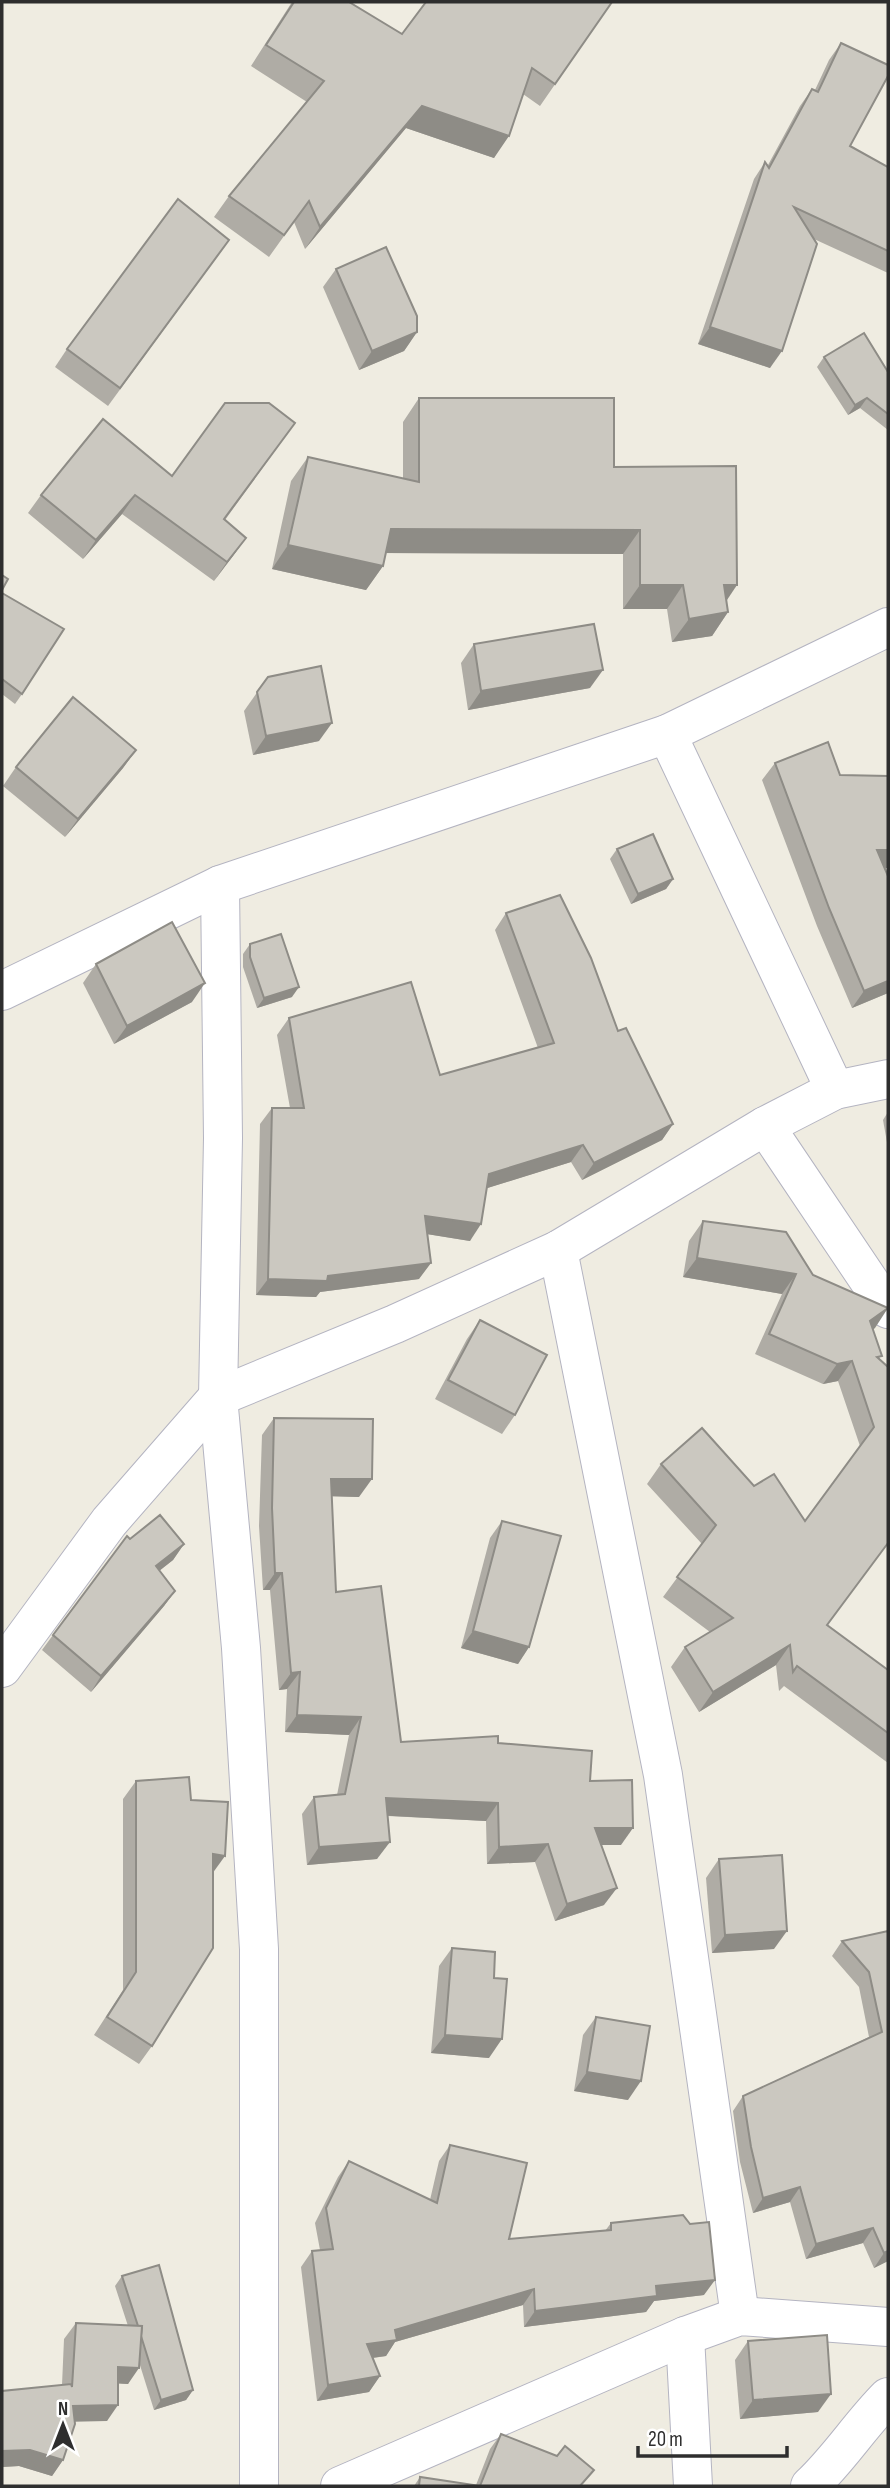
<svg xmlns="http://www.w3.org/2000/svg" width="890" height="2488" font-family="'Sofia Sans Condensed',sans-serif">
  <rect width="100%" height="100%" fill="#efece1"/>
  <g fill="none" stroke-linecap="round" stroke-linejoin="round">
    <defs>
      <g id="minor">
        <polyline points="667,734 835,1090"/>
        <polyline points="220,885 223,1138 218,1397 241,1648 259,1949 259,2486"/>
        <polyline points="2,991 220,885 667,734 888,627"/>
        <polyline points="765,1126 888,1309"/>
        <polyline points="558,1250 663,1775 740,2316"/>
        <polyline points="2,1668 109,1522 218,1397 395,1324 558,1250 765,1126 835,1090 888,1079"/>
        <polyline points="685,2336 693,2486"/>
        <polyline points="340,2486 685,2336 740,2316 888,2327"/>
        <path d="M810,2486C839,2459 860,2425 888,2397"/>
      </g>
    </defs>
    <use href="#minor" stroke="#b4b4c1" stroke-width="40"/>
    <use href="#minor" stroke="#fff" stroke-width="38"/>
  </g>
  <g fill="#afaca5">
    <polygon points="292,2 349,2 402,34 612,2 540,106 523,94 494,158 406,128 305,249 294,222 269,257 214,217 229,196 307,102 251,66"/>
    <polygon points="841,43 850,146 888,167 888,273 814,239 770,368 698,344 754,179 765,162 768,165 800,106 812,89 815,90 829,60"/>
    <polygon points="216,258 108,406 55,367 67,349"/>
    <polygon points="336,269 417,332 404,351 359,370 323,287"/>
    <polygon points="824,357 888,372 888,430 860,408 848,415 817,367"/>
    <polygon points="419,398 614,467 726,601 728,612 712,636 672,642 667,609 623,609 623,554 386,553 383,566 366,590 272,569 291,481 308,457 403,479 403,422"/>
    <polygon points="282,441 225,520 246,538 214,581 122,514 83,559 28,513 41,495 172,476"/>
    <polygon points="2,593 22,694 15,704 2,694"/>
    <polygon points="474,644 590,688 468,710 461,663"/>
    <polygon points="268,677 319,741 253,755 244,711"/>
    <polygon points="136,750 123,768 65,837 3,786 16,767"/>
    <polygon points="775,763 840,775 888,776 888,868 885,868 888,993 852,1008 817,926 762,780"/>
    <polygon points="617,849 673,879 666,889 631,904 610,859"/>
    <polygon points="506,913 618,1031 673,1124 662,1140 582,1180 571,1162 487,1188 470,1241 427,1234 419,1279 320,1292 316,1297 256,1295 260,1124 272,1108 290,1108 277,1035 289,1018 440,1075 538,1048 495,930"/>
    <polygon points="250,944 292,997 257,1008 243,967 243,954"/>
    <polygon points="96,964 192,1002 114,1044 83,983"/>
    <polygon points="888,1112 888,1148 883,1120"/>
    <polygon points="703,1221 813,1275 875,1328 873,1329 880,1360 888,1367 828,1626 888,1670 888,1763 784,1686 779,1691 776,1665 699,1712 671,1667 685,1647 710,1632 663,1597 702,1544 647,1484 661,1464 754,1486 805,1521 860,1446 838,1381 823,1384 755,1354 782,1294 683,1277 689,1241"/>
    <polygon points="480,1320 515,1415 502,1434 435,1399 467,1339"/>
    <polygon points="274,1418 359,1497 332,1496 336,1592 401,1742 498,1743 590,1781 621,1845 602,1845 604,1905 555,1921 535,1862 487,1864 486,1821 388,1816 377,1859 307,1865 302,1814 314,1797 337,1795 349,1735 285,1732 287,1689 279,1690 270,1590 263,1590 259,1526 262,1435"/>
    <polygon points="502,1521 529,1647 518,1664 461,1648 490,1538"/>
    <polygon points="130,1539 184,1544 173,1560 159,1571 175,1591 164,1606 91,1692 42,1650 53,1635"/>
    <polygon points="136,1781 191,1800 213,1872 152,2046 139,2064 94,2035 123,1990 123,1799"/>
    <polygon points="719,1859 774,1949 712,1953 706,1878"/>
    <polygon points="888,1931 888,2261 874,2268 863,2243 806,2259 790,2202 753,2213 740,2162 733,2111 743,2096 869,2037 859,1987 832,1956 842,1941"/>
    <polygon points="452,1948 489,2058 431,2053 439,1966"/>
    <polygon points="596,2017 628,2100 574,2091 583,2035"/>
    <polygon points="450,2145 509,2239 605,2231 611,2223 704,2295 654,2301 646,2312 524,2327 523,2305 395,2342 386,2356 373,2358 380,2376 369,2392 317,2401 301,2267 312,2251 320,2250 315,2223 338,2177 349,2161 430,2200 439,2161"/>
    <polygon points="122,2276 193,2390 186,2400 154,2410 139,2362 128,2384 118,2383 107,2421 75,2421 63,2460 52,2476 19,2466 2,2467 2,2391 62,2385 64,2339 76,2323 128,2326 115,2286"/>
    <polygon points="748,2341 818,2412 740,2419 735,2360"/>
    <polygon points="501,2434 582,2486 414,2486 420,2477 476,2485 490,2449"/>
  </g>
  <g fill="#8e8c86">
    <polygon points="422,106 509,136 494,158 406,128 305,249 320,227"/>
    <polygon points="710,327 782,351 770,368 698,344"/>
    <polygon points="417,332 404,351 359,370 372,351"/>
    <polygon points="867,398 860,408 848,415 855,405"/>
    <polygon points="135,495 122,514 83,559 96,540"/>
    <polygon points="391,529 640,530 623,554 375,553"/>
    <polygon points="246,538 233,556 214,581 227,562"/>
    <polygon points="288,545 383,566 366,590 272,569"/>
    <polygon points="640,585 683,585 667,609 623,609"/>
    <polygon points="724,585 737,585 721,609"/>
    <polygon points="728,612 712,636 672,642 689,619"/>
    <polygon points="603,670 590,688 468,710 481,691"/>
    <polygon points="332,723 319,741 253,755 266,736"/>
    <polygon points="136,750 123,768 65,837 78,819"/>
    <polygon points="877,850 888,850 888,868 865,867"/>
    <polygon points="673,879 666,889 631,904 638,894"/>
    <polygon points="888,981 888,993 852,1008 864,991"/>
    <polygon points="205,983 192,1002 114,1044 127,1026"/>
    <polygon points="299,987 292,997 257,1008 264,998"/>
    <polygon points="673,1124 662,1140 582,1180 594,1163"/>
    <polygon points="583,1145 571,1162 478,1191 489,1174"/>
    <polygon points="425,1216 481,1224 470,1241 414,1232"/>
    <polygon points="697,1258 796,1274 782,1294 683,1277"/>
    <polygon points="431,1263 419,1279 320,1292 316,1297 256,1295 268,1279 328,1276"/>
    <polygon points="888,1308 875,1328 856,1341 870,1321"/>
    <polygon points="852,1361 838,1381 823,1384 837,1364"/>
    <polygon points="331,1479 372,1479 359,1497 319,1496"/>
    <polygon points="184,1544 173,1560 145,1582 156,1566"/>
    <polygon points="275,1573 282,1573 270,1590 263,1590"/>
    <polygon points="175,1591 164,1606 91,1692 101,1676"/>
    <polygon points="473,1631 529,1647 518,1664 461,1648"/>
    <polygon points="790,1645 776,1665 699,1712 713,1692"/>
    <polygon points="300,1672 287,1689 279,1690 291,1673"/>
    <polygon points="297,1715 361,1717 349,1735 285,1732"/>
    <polygon points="386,1798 498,1803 486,1821 374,1815"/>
    <polygon points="595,1828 633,1828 621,1845 583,1845"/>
    <polygon points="390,1842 377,1859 307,1865 319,1847"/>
    <polygon points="548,1844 535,1862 487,1864 499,1847"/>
    <polygon points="213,1854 225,1856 212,1874"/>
    <polygon points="617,1888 604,1905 555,1921 567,1904"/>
    <polygon points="787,1931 774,1949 712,1953 725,1935"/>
    <polygon points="445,2035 502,2039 489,2058 431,2053"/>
    <polygon points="587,2072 641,2081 628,2100 574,2091"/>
    <polygon points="800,2187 790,2202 753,2213 763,2198"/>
    <polygon points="873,2228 863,2243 806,2259 816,2244"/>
    <polygon points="888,2251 888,2261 874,2268 884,2253"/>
    <polygon points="715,2280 704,2295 654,2301 646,2312 524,2327 535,2311 656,2286"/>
    <polygon points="534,2289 523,2305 395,2342 386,2356 356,2360 367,2344 395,2330"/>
    <polygon points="118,2367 139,2368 128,2384 107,2383"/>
    <polygon points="380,2376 369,2392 317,2401 328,2385"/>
    <polygon points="193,2390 186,2400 154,2410 161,2400"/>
    <polygon points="831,2394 818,2412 740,2419 753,2400"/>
    <polygon points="118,2405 107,2421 62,2422 73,2406"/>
    <polygon points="30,2450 63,2460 52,2476 19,2466 2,2467 2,2451"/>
  </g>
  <g fill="#cbc8c0" stroke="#8e8c86" stroke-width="2">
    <polygon points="294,2 349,2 402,34 426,2 612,2 555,84 532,68 509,136 422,106 320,227 309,201 284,235 229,196 324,81 266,45"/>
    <polygon points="841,43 888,65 888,76 850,146 888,167 888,251 794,207 817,244 782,351 710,327 765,162 769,168 812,89 818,92"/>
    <polygon points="178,199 229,240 120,388 67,349"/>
    <polygon points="386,247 417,316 417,332 372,351 336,269"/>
    <polygon points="864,333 888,372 888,414 867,398 855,405 824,357"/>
    <polygon points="419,398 614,398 614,467 736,466 737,585 724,585 728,612 689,619 683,585 640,585 640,530 391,529 383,566 288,545 308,457 419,482"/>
    <polygon points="225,403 269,403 295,423 224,519 246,538 227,562 135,495 96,540 41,495 103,419 172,476"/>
    <polygon points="2,575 8,579 2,590"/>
    <polygon points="2,593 64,629 22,694 2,679"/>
    <polygon points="594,624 603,670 481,691 474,644"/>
    <polygon points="321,666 332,723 266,736 257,692 268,677"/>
    <polygon points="73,697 136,750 78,819 16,767"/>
    <polygon points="828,742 840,775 888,776 888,850 877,850 888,876 888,981 864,991 829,908 775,763"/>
    <polygon points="653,834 673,879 638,894 617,849"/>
    <polygon points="560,895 591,958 618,1031 626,1028 673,1124 594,1163 583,1145 489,1174 481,1224 425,1216 431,1263 328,1276 327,1281 268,1279 272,1108 304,1108 289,1018 411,982 440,1075 554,1043 506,913"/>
    <polygon points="172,922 205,983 127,1026 96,964"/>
    <polygon points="281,934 299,987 264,998 250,957 250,944"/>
    <polygon points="703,1221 786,1232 813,1275 888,1308 870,1321 882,1356 877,1357 888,1367 888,1543 827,1625 888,1670 888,1733 797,1666 793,1672 790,1645 713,1692 685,1647 733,1618 677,1577 716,1525 661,1464 702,1428 754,1486 774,1474 805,1521 874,1427 852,1361 837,1364 769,1334 796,1274 697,1258"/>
    <polygon points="480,1320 547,1355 515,1415 448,1380"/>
    <polygon points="274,1418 373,1419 372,1479 331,1479 336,1592 381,1586 401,1742 498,1736 498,1743 592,1751 590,1781 632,1780 633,1828 595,1828 617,1888 567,1904 548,1844 499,1847 498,1803 386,1798 390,1842 319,1847 314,1797 345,1794 361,1717 297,1715 300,1672 291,1673 282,1573 275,1573 272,1508"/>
    <polygon points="160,1515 184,1544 156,1566 175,1591 101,1676 53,1635 127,1536 130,1539"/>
    <polygon points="502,1521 561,1536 529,1647 473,1631"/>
    <polygon points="189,1777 191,1800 228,1802 225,1856 213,1854 213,1948 152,2046 107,2017 136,1972 136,1781"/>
    <polygon points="782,1855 787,1931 725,1935 719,1859"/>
    <polygon points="888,1931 888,2251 884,2253 873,2228 816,2244 800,2187 763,2198 751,2147 743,2096 882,2032 869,1972 842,1941"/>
    <polygon points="452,1948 495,1952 494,1978 507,1979 502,2039 445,2035"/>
    <polygon points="596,2017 650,2026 641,2081 587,2072"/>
    <polygon points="450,2145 527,2163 509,2239 611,2230 611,2223 683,2215 690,2224 709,2222 715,2280 656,2286 657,2296 535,2311 534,2289 395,2330 397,2340 367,2344 380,2376 328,2385 312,2251 333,2249 326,2208 349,2161 437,2203"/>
    <polygon points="159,2265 193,2390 161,2400 141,2336 142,2326 138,2326 122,2276"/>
    <polygon points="76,2323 142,2326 139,2368 118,2367 118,2405 73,2406 75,2424 63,2460 30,2450 2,2451 2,2391 71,2384 72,2387"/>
    <polygon points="827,2335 831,2394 753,2400 748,2341"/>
    <polygon points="501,2434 557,2456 565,2446 594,2470 580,2486 419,2486 420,2477 480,2486"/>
  </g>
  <rect width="890" height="2488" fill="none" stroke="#2e2e2e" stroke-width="7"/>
  <g transform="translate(63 2425)" stroke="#ffffff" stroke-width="5" paint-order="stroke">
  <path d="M0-5L12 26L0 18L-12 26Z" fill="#2e2e2e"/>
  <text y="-10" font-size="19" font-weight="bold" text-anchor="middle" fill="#2e2e2e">N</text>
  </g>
  <path d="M638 2446v10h149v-10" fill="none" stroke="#2e2e2e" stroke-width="3.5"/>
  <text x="648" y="2446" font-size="21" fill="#2e2e2e" stroke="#ffffff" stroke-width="5" paint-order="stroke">20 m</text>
</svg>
